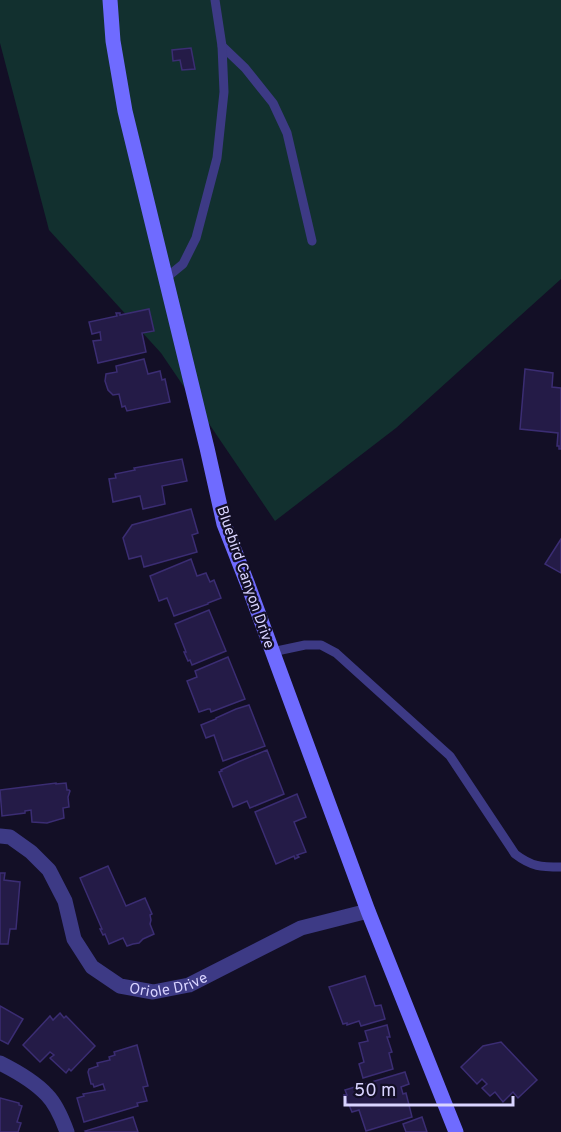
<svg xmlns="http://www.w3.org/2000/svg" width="561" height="1132" font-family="Overpass,sans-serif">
  <rect width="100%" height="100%" fill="#130f26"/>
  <polygon fill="#12302f" points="0,0 561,0 561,279 396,428 275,521 161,353 49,230 0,43"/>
  <g fill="#241b47" stroke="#3b2d73" stroke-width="1.5">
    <polygon points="191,48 195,69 182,70 180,60 173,61 172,50"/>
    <polygon points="149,309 154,331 142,333 146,352 98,363 93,341 101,340 100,332 92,334 89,322 117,316 116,313 120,313 120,315"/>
    <polygon points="144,359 148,374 160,371 162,380 165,379 170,402 127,411 125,406 122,407 119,394 113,395 108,390 105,381 106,374 117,372 116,366"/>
    <polygon points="525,369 553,373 552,387 561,388 561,449 559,449 559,446 557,446 558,433 520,429"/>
    <polygon points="182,459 187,481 162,486 165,504 143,509 140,496 113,502 109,479 116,478 115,474 135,470 134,468"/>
    <polygon points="191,509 198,533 192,535 197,552 144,567 141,556 129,559 123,538 132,525"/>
    <polygon points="561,539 561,573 545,564"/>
    <polygon points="191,559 197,576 206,573 210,582 214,580 221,598 208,603 208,604 174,616 167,598 159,601 150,576"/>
    <polygon points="209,610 226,651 192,665 190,660 188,661 184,652 186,652 175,624"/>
    <polygon points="228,657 245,699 211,712 210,709 208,709 199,712 187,681 197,677 195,671"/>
    <polygon points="249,705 265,746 223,761 214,735 206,738 201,725 216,719 216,718 236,709"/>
    <polygon points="267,750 284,794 250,808 247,801 233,807 219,772 222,771 221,770 238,762"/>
    <polygon points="56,783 56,784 66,783 67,790 69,790 70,791 68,797 69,807 63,808 64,818 47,823 32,822 31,810 25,811 25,813 2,816 0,790"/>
    <polygon points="297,794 306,817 294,822 306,852 297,855 299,857 295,859 294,856 276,864 255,812"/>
    <polygon points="108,866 126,906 145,898 152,914 150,915 151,920 150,924 154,934 143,939 139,943 133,944 127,946 123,938 109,944 105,934 103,935 100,929 102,929 80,878"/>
    <polygon points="0,873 5,873 4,880 20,882 16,929 10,929 8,944 0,944"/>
    <polygon points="365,976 375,1006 381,1005 385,1019 361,1026 359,1021 347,1025 347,1023 343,1024 329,987"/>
    <polygon points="0,1006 23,1019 8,1044 0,1040"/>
    <polygon points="60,1013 64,1018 66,1016 95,1046 71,1071 69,1069 66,1073 50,1058 54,1055 50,1052 40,1062 23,1045 50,1016 53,1020"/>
    <polygon points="387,1025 390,1037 387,1037 392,1052 389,1053 393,1069 363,1078 359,1064 364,1062 359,1043 368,1041 365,1031"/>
    <polygon points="501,1042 537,1080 518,1098 513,1092 503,1102 495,1092 490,1096 482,1088 487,1084 482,1079 477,1084 461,1067 483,1046"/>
    <polygon points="137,1045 148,1086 143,1087 147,1101 137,1103 138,1106 84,1122 77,1098 84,1096 83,1094 105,1090 103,1084 94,1087 93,1084 91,1084 88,1072 89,1069 98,1066 97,1063 110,1060 109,1057 115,1055 114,1052"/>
    <polygon points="405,1072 409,1084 401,1087 403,1094 406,1093 412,1117 366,1131 359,1110 352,1112 349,1105 348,1105 344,1095 347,1095 345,1090"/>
    <polygon points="0,1098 19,1103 19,1105 22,1106 17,1122 21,1123 18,1132 0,1132"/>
    <polygon points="133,1117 138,1132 86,1132 85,1131"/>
    <polygon points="422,1117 427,1132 406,1132 403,1124"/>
  </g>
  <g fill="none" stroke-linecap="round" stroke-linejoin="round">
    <g stroke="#3d3a85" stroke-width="9">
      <polyline points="222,46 245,68 273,103 287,133 312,241"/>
      <polyline points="166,278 183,264 196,238 217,158 224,92 222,46 215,0"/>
      <path d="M272,652L305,645H321L336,653L450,756L515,854C532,867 541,867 561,867"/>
    </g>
    <g stroke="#3d3a85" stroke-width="15">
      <path id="s1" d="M0,836L10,837L31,852L49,870L65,901L74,939L92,967L120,986L153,992L189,985L301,928L368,911"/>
      <path d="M0,1063C14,1070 36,1083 47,1095C55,1103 63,1121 67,1132"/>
    </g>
    <polyline stroke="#6f6bff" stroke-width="15" points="110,0 113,41 125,111 207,448 224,524 248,585 368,911 456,1132"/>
  </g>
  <g text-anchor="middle" stroke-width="4.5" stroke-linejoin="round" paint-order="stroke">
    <g font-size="15" fill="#d9d4ff" stroke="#130f26">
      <text transform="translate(246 577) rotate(71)" y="5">Bluebird Canyon Drive</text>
      <text dy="5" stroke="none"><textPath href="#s1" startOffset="252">Oriole Drive</textPath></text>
    </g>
  </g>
  <path d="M345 1096v9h168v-9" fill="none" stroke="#d9d4ff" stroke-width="3"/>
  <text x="354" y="1096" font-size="18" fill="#d9d4ff" stroke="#130f26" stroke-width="4.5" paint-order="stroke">50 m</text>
</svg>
